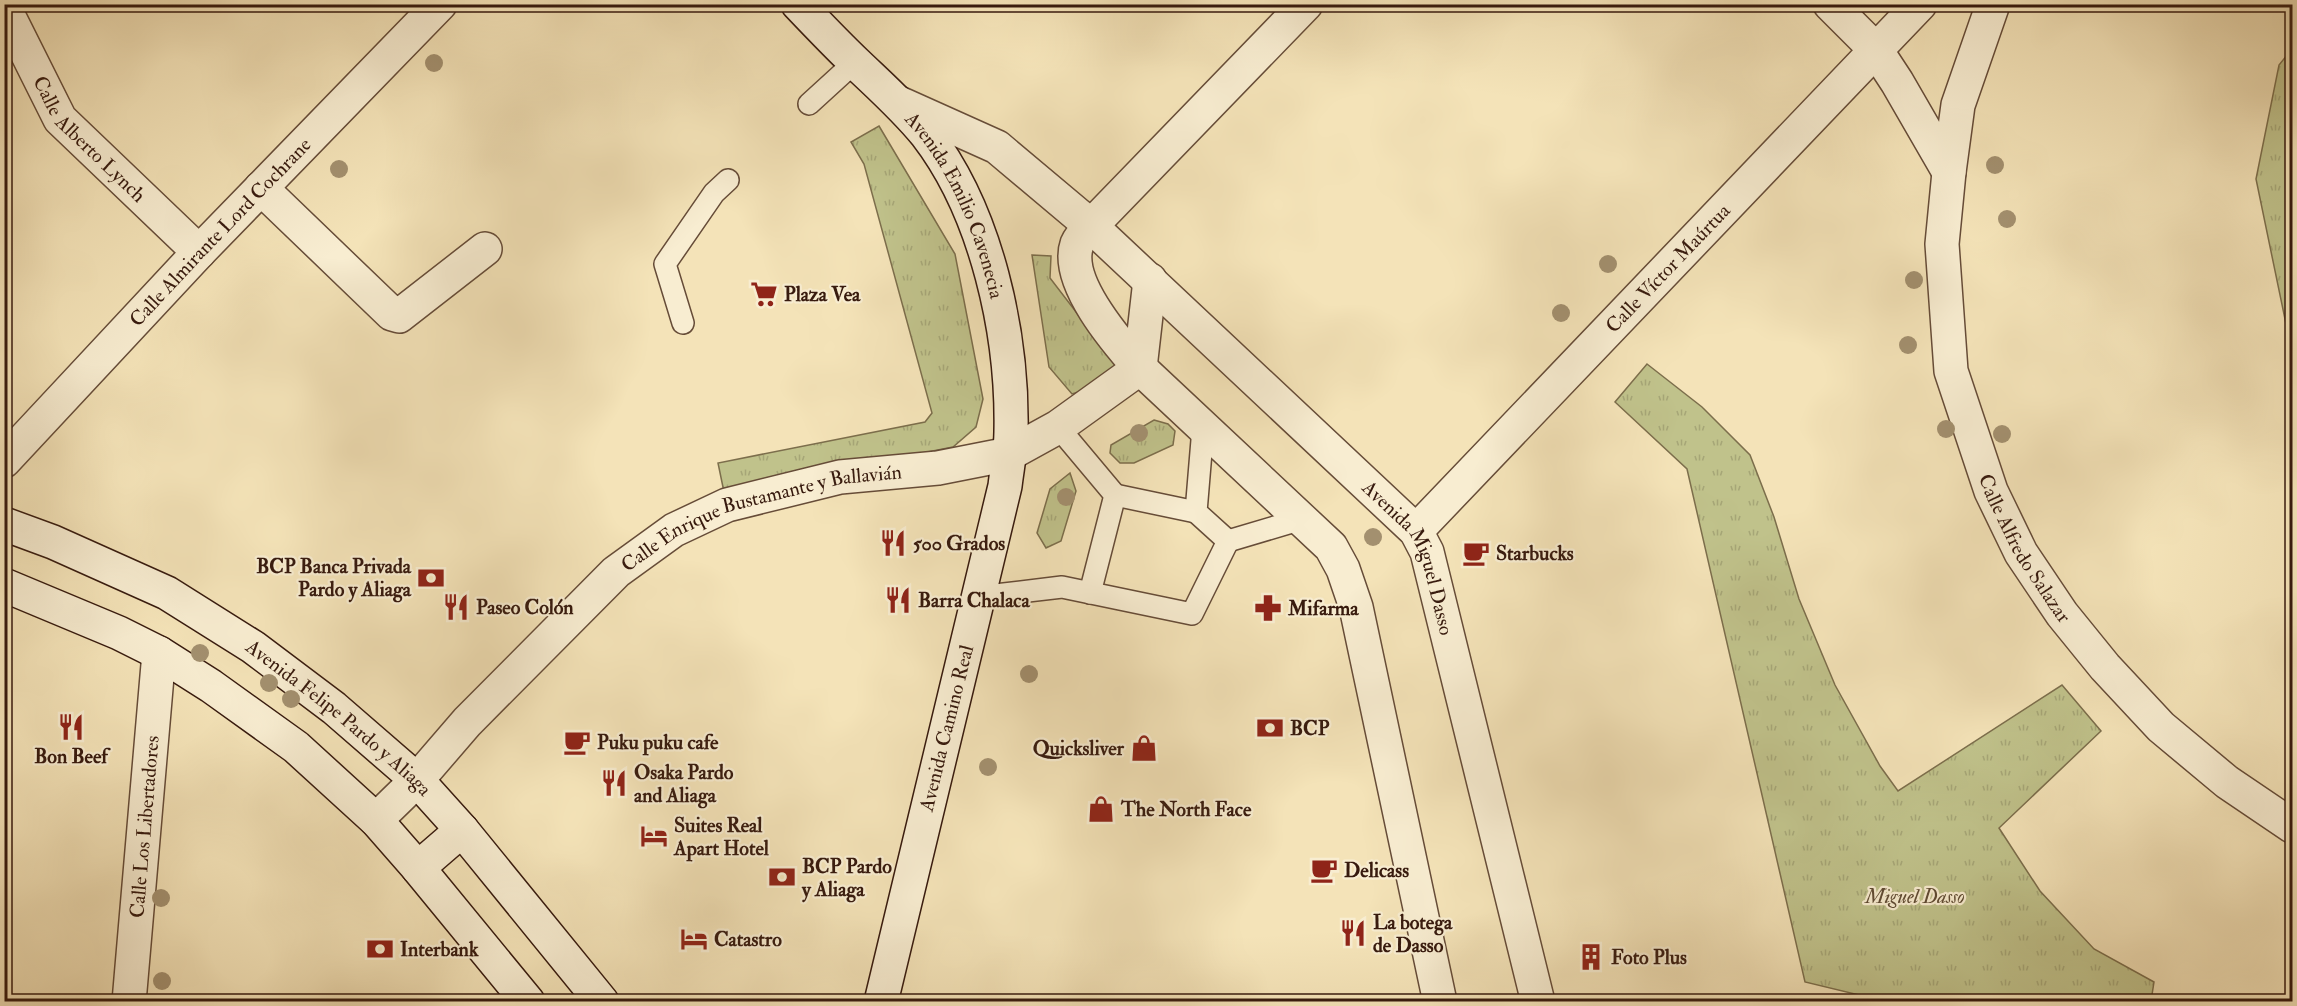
<svg xmlns="http://www.w3.org/2000/svg" width="2297" height="1006" font-family="'IM FELL Double Pica',serif">
  <defs>
    <pattern id="grass-tufts" width="24" height="20" patternUnits="userSpaceOnUse" patternTransform="scale(1.5)"><rect width="24" height="20" fill="#c0c28b"/><path d="M3 7l-1-3M5 7V3M7 7l1-3M15 17l-1-3M17 17v-4M19 17l1-3" fill="none" stroke="#a6a677"/></pattern>
  </defs>
  <rect width="100%" height="100%" fill="#f4e3b8"/>
  <filter id="stains"><feTurbulence type="fractalNoise" baseFrequency=".00333" numOctaves="4"/><feColorMatrix values="0 0 0 0 .2 0 0 0 0 .09 0 0 0 0 .02 0 0 0 .5 -.17"/></filter>
  <radialGradient id="worn" r=".72"><stop offset=".6" stop-color="#630" stop-opacity="0"/><stop offset="1" stop-color="#630" stop-opacity=".3"/></radialGradient>
  <g fill="url(#grass-tufts)" stroke="#7c6e4c" stroke-width="1.5">
    <polygon points="2292,49 2292,353 2256,179 2279,65"/>
    <polygon points="879,126 955,254 983,399 976,427 953,447 724,492 718,463 925,422 932,413 864,164 851,142"/>
    <polygon points="1032,255 1051,256 1050,278 1126,377 1072,394 1049,367"/>
    <polygon points="1647,364 1702,407 1750,455 1774,517 1799,599 1835,685 1880,766 1898,791 2062,685 2101,731 1999,828 2040,891 2094,949 2154,982 2151,1001 1888,1002 1805,982 1687,469 1615,402"/>
    <polygon points="1154,420 1168,424 1175,431 1173,445 1134,463 1120,463 1110,453 1111,445"/>
    <polygon points="1070,473 1076,491 1061,541 1046,548 1037,533 1050,489"/>
  </g>
  <g fill="none" stroke-linecap="round" stroke-linejoin="round">
    <defs>
      <g id="lane">
        <polyline points="809,104 855,62"/>
        <polyline points="683,323 665,264 714,193 728,180"/>
        <polyline points="1058,427 1115,495 1090,593"/>
        <polyline points="1203,428 1196,512 1228,541 1302,519"/>
        <polyline points="1115,495 1196,512"/>
        <polyline points="978,597 1062,587 1192,614 1228,541"/>
      </g>
      <g id="street">
        <path d="M1306,4L1091,226C1086,231 1080,237 1077,244C1064,281 1117,342 1140,368L1331,547L1343,569L1356,607L1440,1002"/>
        <polyline points="1830,4 1876,50 1897,82 1949,172"/>
        <path id="s1" d="M1993,4L1958,105L1949,172L1942,244L1951,371L1991,491L2021,553L2062,614L2105,667L2161,727L2227,782L2292,826"/>
        <path id="s2" d="M4,7L60,119L199,252"/>
        <path id="s3" d="M899,103L997,147L1091,226L1416,531L1427,552L1538,1002"/>
        <polyline points="261,188 392,314 399,316 485,249"/>
        <path id="s4" d="M4,461L199,252L440,4"/>
        <path id="s5" d="M1416,531L1920,4"/>
        <path id="s6" d="M376,820L417,780L467,722L616,572L674,530L727,505L840,477L938,468L1009,454L1058,427L1140,368L1150,280"/>
        <path id="s7" d="M129,1002L159,653"/>
      </g>
      <g id="secondary">
        <path id="s8" d="M798,4C817,24 836,44 856,63C880,86 905,108 926,134C987,213 1013,334 1011,432C1011,450 1007,468 1005,486L881,1002"/>
        <path id="s9" d="M4,524L53,542L167,593L253,647L334,708L417,780L462,830L602,1002"/>
        <polyline points="4,585 119,633 159,653 211,686 296,747 376,820 418,868 528,1002"/>
        <polyline points="418,868 462,830"/>
      </g>
    </defs>
    <use href="#lane" stroke="#664c38" stroke-width="24"/>
    <use href="#street" stroke="#664c38" stroke-width="36"/>
    <use href="#secondary" stroke="#371a0e" stroke-width="36"/>
    <use href="#lane" stroke="#f8edd1" stroke-width="21"/>
    <use href="#street" stroke="#f8edd1" stroke-width="33"/>
    <use href="#secondary" stroke="#f8edd1" stroke-width="33"/>
  </g>
  <g fill="#a3906f">
    <circle cx="434" cy="63" r="9"/>
    <circle cx="1995" cy="165" r="9"/>
    <circle cx="339" cy="169" r="9"/>
    <circle cx="2007" cy="219" r="9"/>
    <circle cx="1608" cy="264" r="9"/>
    <circle cx="1914" cy="280" r="9"/>
    <circle cx="1561" cy="313" r="9"/>
    <circle cx="1908" cy="345" r="9"/>
    <circle cx="1946" cy="429" r="9"/>
    <circle cx="1139" cy="433" r="9"/>
    <circle cx="2002" cy="434" r="9"/>
    <circle cx="1066" cy="497" r="9"/>
    <circle cx="1373" cy="537" r="9"/>
    <circle cx="200" cy="653" r="9"/>
    <circle cx="1029" cy="674" r="9"/>
    <circle cx="269" cy="683" r="9"/>
    <circle cx="291" cy="699" r="9"/>
    <circle cx="988" cy="767" r="9"/>
    <circle cx="161" cy="898" r="9"/>
    <circle cx="162" cy="981" r="9"/>
  </g>
  <defs>
    <symbol id="supermarket-bare" viewBox="-9 -9 18 18"><path d="M-6-5.5h2.5l.6 2H6L4.5 2H-2.5L-4.4-4H-6ZM-1.5 3.2a1.3 1.3 0 1 0 .1 0ZM3 3.2a1.3 1.3 0 1 0 .1 0Z" fill="#8f2418" stroke="#f8edd1" stroke-width="2.5" paint-order="stroke"/></symbol>
    <symbol id="restaurant-bare" viewBox="-9 -9 18 18"><path d="M-5-6h1v4h1v-4h1v4h1v-4h1v5L-1.5 .5V6h-2V.5L-5-1ZM5-6V6H3V1.5H1.5Q1.5-4 5-6Z" fill="#8f2418" stroke="#f8edd1" stroke-width="2.5" paint-order="stroke"/></symbol>
    <symbol id="cafe-bare" viewBox="-9 -9 18 18"><path d="M-5.5-4.5H6V0H3Q3 3.5 0 3.5H-2.5Q-5.5 3.5-5.5 0ZM3-3.2v2h1.7v-2ZM-6 4.5H4V6H-6Z" fill="#8f2418" stroke="#f8edd1" stroke-width="2.5" paint-order="stroke"/></symbol>
    <symbol id="bank-bare" viewBox="-9 -9 18 18"><path d="M-6-4H6V4H-6ZM0-2.3a2.3 2.3 0 1 0 0 4.6a2.3 2.3 0 1 0 0-4.6Z" fill="#8f2418" stroke="#f8edd1" stroke-width="2.5" paint-order="stroke"/></symbol>
    <symbol id="pharmacy-bare" viewBox="-9 -9 18 18"><path d="M-2-6h4v4h4v4h-4v4h-4v-4h-4v-4h4Z" fill="#8f2418" stroke="#f8edd1" stroke-width="2.5" paint-order="stroke"/></symbol>
    <symbol id="shop-bare" viewBox="-9 -9 18 18"><path d="M-5-2.5h2.3a2.7 3.5 0 0 1 5.4 0H5L5.5 6h-11ZM-1.5-2.5h3a1.5 2.3 0 0 0-3 0Z" fill="#8f2418" stroke="#f8edd1" stroke-width="2.5" paint-order="stroke"/></symbol>
    <symbol id="hotel-bare" viewBox="-9 -9 18 18"><path d="M-6-4.5h1.5V1H6V5H4.5V3h-9V5H-6ZM-4 0a1.8 1.8 0 1 1 3.6 0ZM.5 0V-2.5h3Q6-2.5 6 0Z" fill="#8f2418" stroke="#f8edd1" stroke-width="2.5" paint-order="stroke"/></symbol>
    <symbol id="building-bare" viewBox="-9 -9 18 18"><path d="M-4-6H4V6H1V3H-1V6H-4ZM-2.5-4.3h1.7v1.8h-1.7ZM.8-4.3h1.7v1.8H.8ZM-2.5-1h1.7V.8h-1.7ZM.8-1h1.7V.8H.8Z" fill="#8f2418" stroke="#f8edd1" stroke-width="2.5" paint-order="stroke"/></symbol>
  </defs>
  <g fill-rule="evenodd">
    <use href="#supermarket-bare" x="745" y="275" width="38" height="38"/>
    <use href="#restaurant-bare" x="874" y="524" width="38" height="38"/>
    <use href="#cafe-bare" x="1457" y="534" width="38" height="38"/>
    <use href="#bank-bare" x="412" y="559" width="38" height="38"/>
    <use href="#restaurant-bare" x="879" y="581" width="38" height="38"/>
    <use href="#restaurant-bare" x="437" y="588" width="38" height="38"/>
    <use href="#pharmacy-bare" x="1249" y="589" width="38" height="38"/>
    <use href="#restaurant-bare" x="52" y="708" width="38" height="38"/>
    <use href="#bank-bare" x="1251" y="709" width="38" height="38"/>
    <use href="#cafe-bare" x="558" y="723" width="38" height="38"/>
    <use href="#shop-bare" x="1125" y="729" width="38" height="38"/>
    <use href="#restaurant-bare" x="595" y="764" width="38" height="38"/>
    <use href="#shop-bare" x="1082" y="790" width="38" height="38"/>
    <use href="#hotel-bare" x="635" y="817" width="38" height="38"/>
    <use href="#cafe-bare" x="1305" y="851" width="38" height="38"/>
    <use href="#bank-bare" x="763" y="858" width="38" height="38"/>
    <use href="#restaurant-bare" x="1334" y="914" width="38" height="38"/>
    <use href="#hotel-bare" x="675" y="920" width="38" height="38"/>
    <use href="#bank-bare" x="361" y="930" width="38" height="38"/>
    <use href="#building-bare" x="1572" y="938" width="38" height="38"/>
  </g>
  <g text-anchor="middle" stroke-width="4.5" stroke-linejoin="round" paint-order="stroke">
    <g font-size="20" fill="#371a0e" stroke="#f8edd1">
      <text dy="7" stroke="none"><textPath href="#s2" startOffset="159">Calle Alberto Lynch</textPath></text>
      <text dy="7" stroke="none"><textPath href="#s8" startOffset="260">Avenida Emilio Cavenecia</textPath></text>
      <text dy="7" stroke="none"><textPath href="#s4" startOffset="315">Calle Almirante Lord Cochrane</textPath></text>
      <text dy="7" stroke="none"><textPath href="#s5" startOffset="364">Calle Víctor Maúrtua</textPath></text>
      <text dy="7" stroke="none"><textPath href="#s6" startOffset="504">Calle Enrique Bustamante y Ballavián</textPath></text>
      <text dy="7" stroke="none"><textPath href="#s1" startOffset="567">Calle Alfredo Salazar</textPath></text>
      <text dy="7" stroke="none"><textPath href="#s3" startOffset="696">Avenida Miguel Dasso</textPath></text>
      <text dy="7" stroke="none"><textPath href="#s9" startOffset="390">Avenida Felipe Pardo y Aliaga</textPath></text>
      <text transform="translate(946 728) rotate(-76)" y="7">Avenida Camino Real</text>
      <text dy="7" stroke="none"><textPath href="#s7" startOffset="176">Calle Los Libertadores</textPath></text>
    </g>
    <g font-size="20" font-weight="bold" fill="#371a0e" stroke="#f8edd1" text-anchor="start">
      <text x="784" y="301">Plaza Vea</text>
      <text x="913" y="550">500 Grados</text>
      <text x="1496" y="560">Starbucks</text>
      <text x="411" y="573" text-anchor="end">BCP Banca Privada<tspan x="411" dy="23">Pardo y Aliaga</tspan></text>
      <text x="918" y="607">Barra Chalaca</text>
      <text x="476" y="614">Paseo Colón</text>
      <text x="1288" y="615">Mifarma</text>
      <text x="1290" y="735">BCP</text>
      <text x="597" y="749">Puku puku cafe</text>
      <text x="1124" y="755" text-anchor="end">Quicksliver</text>
      <text x="71" y="763" text-anchor="middle">Bon Beef</text>
      <text x="634" y="779">Osaka Pardo<tspan x="634" dy="23">and Aliaga</tspan></text>
      <text x="1121" y="816">The North Face</text>
      <text x="674" y="832">Suites Real<tspan x="674" dy="23">Apart Hotel</tspan></text>
      <text x="802" y="873">BCP Pardo<tspan x="802" dy="23">y Aliaga</tspan></text>
      <text x="1344" y="877">Delicass</text>
      <text x="1373" y="929">La botega<tspan x="1373" dy="23">de Dasso</tspan></text>
      <text x="714" y="946">Catastro</text>
      <text x="400" y="956">Interbank</text>
      <text x="1611" y="964">Foto Plus</text>
    </g>
    <g font-size="20" font-style="italic" fill="#604c34" stroke="#f8edd1">
      <text x="1915" y="903">Miguel Dasso</text>
    </g>
  </g>
  <rect width="2297" height="1006" fill="none" stroke="#f4e3b8" stroke-width="24"/>
  <rect x="6" y="6" width="2285" height="994" fill="none" stroke="#371a0e" stroke-width="3"/>
  <rect x="12" y="12" width="2273" height="982" fill="none" stroke="#371a0e" stroke-width="1.5"/>
  <rect width="100%" height="100%" filter="url(#stains)"/>
  <rect width="100%" height="100%" fill="url(#worn)"/>
</svg>
